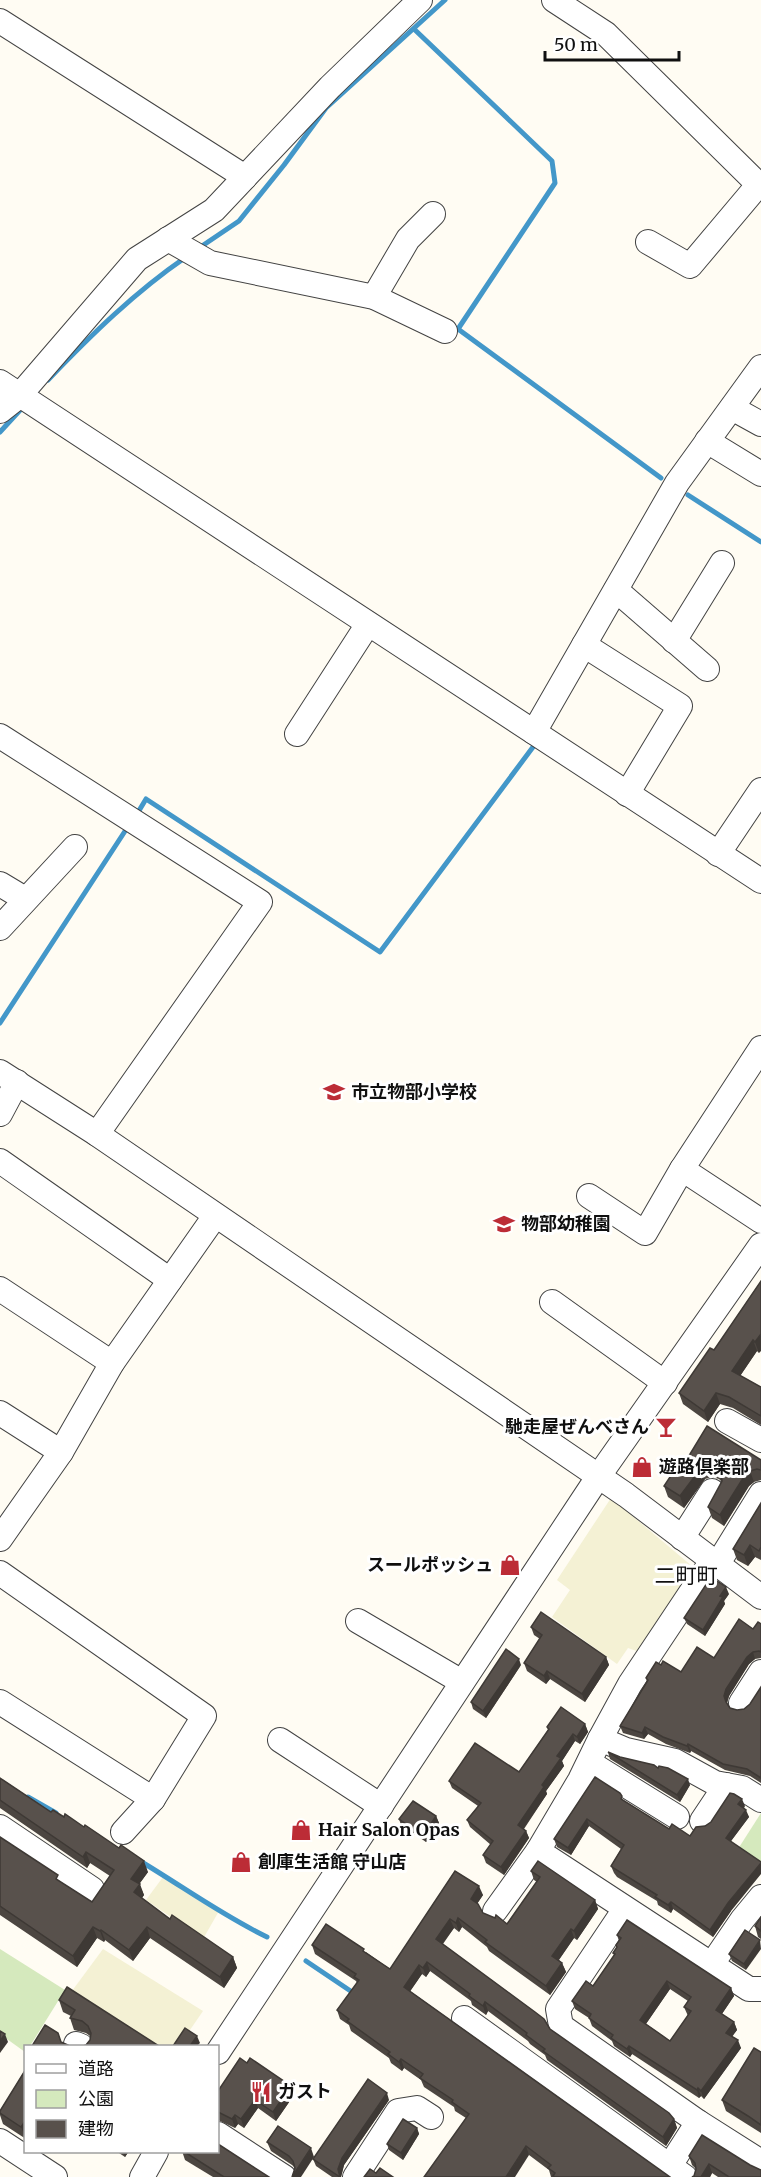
<svg xmlns="http://www.w3.org/2000/svg" width="761" height="2177" font-family="Merriweather,'Noto Sans JP',serif">
  <rect width="100%" height="100%" fill="#fffcf3"/>
  <g fill="#f4f1d4">
    <polygon points="611,1498 699,1572 645,1654 628,1648 617,1664 552,1617 570,1590 557,1580"/>
    <polygon points="163,1877 219,1911 203,1939 146,1900"/>
    <polygon points="103,1949 203,2011 179,2046 149,2046 69,1995"/>
  </g>
  <g fill="#d5e9bd">
    <polygon points="761,1813 761,1865 738,1849"/>
    <polygon points="0,1949 65,1990 30,2046 26,2046 25,2052 0,2034"/>
  </g>
  <g fill="none" stroke-linecap="round" stroke-linejoin="round">
    <g stroke="#4397c9" stroke-width="5">
      <polyline points="414,29 552,161 555,183 458,329 661,478"/>
      <polyline points="199,248 239,221 284,165 326,108 445,0"/>
      <path d="M48,380C91,335 135,292 186,257"/>
      <polyline points="0,432 23,407"/>
      <polyline points="688,495 761,542"/>
      <polyline points="137,814 146,799 380,952 536,743 539,745"/>
      <polyline points="0,1023 129,825"/>
      <polyline points="28,1797 56,1813"/>
      <path d="M140,1861C182,1886 223,1916 267,1937"/>
      <polyline points="306,1961 355,1994"/>
    </g>
    <defs>
      <g id="minor">
        <polyline points="554,0 606,34 761,187"/>
        <polyline points="0,21 245,177"/>
        <polyline points="168,239 210,263 374,297 445,331"/>
        <polyline points="648,242 690,266 759,184"/>
        <polyline points="374,297 408,239 433,214"/>
        <polyline points="0,382 761,881"/>
        <polyline points="732,408 761,424"/>
        <polyline points="0,411 19,396 137,259 214,210 330,87 420,0"/>
        <polyline points="707,441 761,474"/>
        <polyline points="616,590 707,669"/>
        <polyline points="674,641 722,563"/>
        <polyline points="584,645 680,706 627,794"/>
        <polyline points="534,732 677,483 761,367"/>
        <polyline points="297,734 368,624"/>
        <polyline points="0,736 260,902 97,1134"/>
        <polyline points="718,854 761,790"/>
        <polyline points="0,884 25,899"/>
        <polyline points="0,928 75,847"/>
        <polyline points="761,1048 682,1169 761,1221"/>
        <polyline points="0,1072 97,1134 626,1495 761,1597"/>
        <polyline points="0,1114 17,1082"/>
        <polyline points="0,1161 170,1280"/>
        <polyline points="589,1196 645,1233 682,1169"/>
        <polyline points="0,1289 112,1363"/>
        <polyline points="552,1302 665,1383"/>
        <polyline points="0,1413 61,1452"/>
        <polyline points="727,1421 761,1440"/>
        <polyline points="682,1538 712,1491"/>
        <polyline points="0,1539 61,1452 112,1363 215,1216"/>
        <polyline points="717,1565 761,1494"/>
        <polyline points="0,1573 204,1716 153,1799 123,1832"/>
        <polyline points="358,1621 462,1682"/>
        <polyline points="0,1702 153,1799"/>
        <polyline points="741,1703 761,1672"/>
        <polyline points="600,1739 626,1750 675,1761 715,1783 742,1788 761,1800"/>
        <polyline points="280,1740 381,1806"/>
        <polyline points="590,1763 677,1817"/>
        <polyline points="702,1821 726,1785"/>
        <polyline points="0,1827 92,1889"/>
        <polyline points="538,1851 749,1989 761,1989"/>
        <polyline points="625,1909 558,2009 561,2026 698,2122 761,2162"/>
        <polyline points="495,1911 538,1851 580,1780 600,1739 630,1684 712,1561"/>
        <polyline points="712,1964 742,1920 761,1897"/>
        <polyline points="464,2018 685,2177"/>
        <polyline points="76,2044 81,2046"/>
        <polyline points="218,2052 598,1477 761,1245"/>
        <polyline points="218,2134 284,2177"/>
        <polyline points="0,2141 55,2177"/>
        <polyline points="669,2167 698,2122"/>
        <polyline points="142,2177 156,2152"/>
        <polyline points="355,2177 398,2111 417,2108 431,2117"/>
      </g>
    </defs>
    <use href="#minor" stroke="#434343" stroke-width="26"/>
    <use href="#minor" stroke="#fff" stroke-width="24"/>
  </g>
  <g fill="#4c4641" fill-rule="evenodd">
    <polygon points="761,1281 759,1353 757,1351 740,1376 761,1387 761,1425 733,1408 720,1404 708,1422 683,1404 679,1393 714,1350"/>
    <polygon points="761,1460 761,1480 754,1482 749,1486 724,1526 712,1518 708,1507 722,1482 719,1479 712,1477 705,1479 684,1508 668,1497 664,1486 684,1464"/>
    <polygon points="761,1503 761,1560 755,1557 748,1566 737,1560 733,1549"/>
    <polygon points="729,1594 724,1601 725,1604 705,1636 687,1624 684,1618"/>
    <polygon points="761,1624 761,1658 755,1659 749,1664 729,1696 727,1703 730,1708 737,1710 744,1709 750,1704 761,1687 761,1783 750,1776 725,1770 691,1751 690,1753 666,1744 648,1734 644,1739 623,1733 620,1726 647,1682 646,1678 661,1665 681,1672 714,1658"/>
    <polygon points="531,1627 606,1657 609,1665 585,1702 550,1679 546,1684 527,1671 524,1663 540,1639 534,1635"/>
    <polygon points="521,1665 486,1718 473,1709 471,1702"/>
    <polygon points="585,1724 588,1732 580,1744 575,1741 562,1761 564,1766 546,1791 547,1794 524,1829 526,1831 529,1838 504,1875 486,1863 483,1855 491,1845 470,1827 467,1820 478,1806 452,1788 449,1781 519,1772 548,1730 547,1727"/>
    <polygon points="608,1752 620,1757 658,1768 690,1785 680,1802 610,1759"/>
    <polygon points="595,1777 624,1801 669,1829 690,1836 705,1826 745,1806 744,1808 749,1817 731,1841 731,1911 713,1937 673,1909 671,1913 658,1905 657,1901 617,1877 614,1873 611,1866 621,1849 589,1826 571,1855 557,1847 554,1839"/>
    <polygon points="0,1778 51,1812 148,1872 139,1884 144,1895 142,1898 170,1919 233,1957 237,1968 224,1988 150,1938 133,1961 105,1940 104,1942 97,1938 77,1967 0,1915 0,1837 61,1882 92,1902 110,1876 90,1863 87,1868 0,1808"/>
    <polygon points="436,1816 439,1823 426,1842 401,1825 399,1819"/>
    <polygon points="455,1871 483,1895 477,1904 483,1913 507,1924 537,1882 534,1880 531,1871 595,1900 598,1909 577,1940 574,1938 559,1960 562,1963 566,1972 550,1995 489,1951 487,1947 462,1927 459,1932 454,1928 443,1944 550,2029 674,2119 677,2128 666,2146 547,2060 545,2055 530,2044 528,2041 488,2011 486,2015 472,2005 471,2001 430,1971 426,1977 422,1974 410,1991 670,2177 551,2177 549,2170 529,2155 466,2118 455,2111 454,2107 424,2087 421,2080 404,2068 402,2071 391,2063 389,2058 351,2031 349,2025 340,2019 337,2010 357,1983 356,1981 315,1954 312,1945 366,1952 390,1969"/>
    <polygon points="761,1917 761,1939 758,1937 755,1926"/>
    <polygon points="745,1930 746,1970 732,1961 729,1954"/>
    <path d="M617,1935L731,1988L734,1996L722,2014L734,2022L737,2030L732,2036L741,2048L704,2099L701,2096L699,2098L632,2054L630,2057L614,2046L612,2041L592,2026L589,2018L575,2009L572,2001L593,1986L614,1955L613,1953L617,1948L616,1945L619,1941ZM670,1989L688,2001L684,2007L688,2016L670,2041L646,2024Z"/>
    <polygon points="59,2000 159,2046 86,2045 90,2040 90,2036 86,2033 74,2030 70,2018 71,2016 63,2012"/>
    <polygon points="761,2052 761,2133 726,2111 722,2100"/>
    <polygon points="247,2063 291,2086 294,2095 276,2121 258,2108 244,2128 238,2124 235,2128 218,2120 218,2091"/>
    <polygon points="26,2069 26,2139 3,2124 0,2115 0,2111"/>
    <polygon points="389,2100 344,2165 341,2177 332,2177 316,2166 313,2159"/>
    <polygon points="278,2126 301,2177 292,2176 295,2168 292,2165 271,2151 267,2142"/>
    <polygon points="417,2128 419,2134 403,2160 389,2150 387,2144"/>
    <polygon points="116,2151 129,2151 125,2157"/>
    <polygon points="182,2151 218,2151 269,2177 213,2177 185,2160"/>
    <polygon points="689,2156 761,2177 718,2177 712,2173 710,2177 692,2177 694,2176 696,2169 692,2165"/>
  </g>
  <g fill="#3e3935">
    <polygon points="761,1334 761,1351 759,1353 755,1342"/>
    <polygon points="753,1340 757,1351 736,1382 732,1371"/>
    <polygon points="716,1393 720,1404 708,1422 704,1411"/>
    <polygon points="701,1468 705,1479 684,1508 680,1496"/>
    <polygon points="750,1471 754,1482 749,1486 724,1526 720,1515 745,1475"/>
    <polygon points="750,1545 755,1557 748,1566 744,1555"/>
    <polygon points="726,1587 729,1594 724,1601 725,1604 705,1636 703,1630 720,1596"/>
    <polygon points="753,1652 755,1659 749,1664 729,1696 727,1703 728,1709 724,1696 726,1689 747,1657"/>
    <polygon points="606,1657 609,1665 585,1702 582,1694"/>
    <polygon points="519,1659 521,1665 486,1718 483,1711"/>
    <polygon points="547,1671 550,1679 546,1684 544,1676"/>
    <polygon points="585,1724 588,1732 580,1744 577,1737"/>
    <polygon points="645,1727 648,1734 644,1739 642,1733"/>
    <polygon points="573,1734 575,1741 562,1761 564,1766 546,1791 547,1794 521,1832 518,1825 542,1785 557,1756"/>
    <polygon points="688,1744 691,1751 690,1753 687,1746"/>
    <polygon points="688,1779 690,1785 680,1802 677,1795"/>
    <polygon points="742,1799 745,1806 741,1811 738,1804"/>
    <polygon points="746,1810 749,1817 728,1845 726,1838"/>
    <polygon points="436,1816 439,1823 426,1842 423,1836"/>
    <polygon points="587,1819 589,1826 571,1855 568,1848"/>
    <polygon points="526,1831 529,1838 504,1875 501,1867"/>
    <polygon points="86,1852 90,1863 87,1868 83,1857"/>
    <polygon points="144,1861 148,1872 135,1890 131,1879"/>
    <polygon points="761,1863 761,1874 731,1911 713,1937 710,1930 728,1903"/>
    <polygon points="140,1884 144,1895 138,1903 134,1892"/>
    <polygon points="479,1886 483,1895 474,1908 471,1899"/>
    <polygon points="595,1900 598,1909 577,1940 574,1931"/>
    <polygon points="671,1902 673,1909 671,1913 668,1905"/>
    <polygon points="458,1918 462,1927 459,1932 456,1923"/>
    <polygon points="450,1919 454,1928 439,1948 436,1939"/>
    <polygon points="93,1927 97,1938 77,1967 73,1956"/>
    <polygon points="147,1927 150,1938 133,1961 129,1950"/>
    <polygon points="571,1929 574,1938 555,1965 552,1956"/>
    <polygon points="101,1930 105,1940 104,1942 100,1931"/>
    <polygon points="760,1940 761,1949 746,1970 744,1964"/>
    <polygon points="233,1957 237,1968 224,1988 220,1977"/>
    <polygon points="427,1962 430,1971 426,1977 423,1968"/>
    <polygon points="562,1963 566,1972 550,1995 546,1986"/>
    <polygon points="419,1965 422,1974 407,1996 404,1987"/>
    <polygon points="667,1981 670,1989 643,2028 640,2020"/>
    <polygon points="731,1988 734,1996 719,2018 716,2010"/>
    <polygon points="485,2002 488,2011 486,2015 483,2006"/>
    <polygon points="734,2022 737,2030 729,2041 726,2033"/>
    <polygon points="5,2034 8,2042 0,2053 0,2041"/>
    <polygon points="197,2036 200,2043 197,2046 190,2046"/>
    <polygon points="738,2040 741,2048 704,2099 701,2091"/>
    <polygon points="629,2046 632,2054 630,2057 627,2049"/>
    <polygon points="401,2059 404,2068 402,2071 399,2062"/>
    <polygon points="291,2086 294,2095 276,2121 273,2112"/>
    <polygon points="698,2088 701,2096 699,2098 697,2090"/>
    <polygon points="387,2093 389,2100 344,2165 341,2177 340,2177 338,2169 342,2158"/>
    <polygon points="255,2100 258,2108 244,2128 241,2119"/>
    <polygon points="235,2115 238,2124 235,2128 232,2119"/>
    <polygon points="674,2119 677,2128 666,2146 663,2137"/>
    <polygon points="26,2120 26,2139 21,2127"/>
    <polygon points="417,2128 419,2134 403,2160 401,2153"/>
    <polygon points="526,2146 529,2155 515,2177 506,2177"/>
    <polygon points="311,2148 314,2157 301,2177 292,2177"/>
    <polygon points="123,2151 129,2151 125,2157"/>
    <polygon points="709,2164 712,2173 710,2177 701,2177"/>
  </g>
  <g fill="#58514c" stroke="#3e3935" stroke-width="1.5" fill-rule="evenodd">
    <polygon points="761,1281 761,1334 755,1342 753,1340 732,1371 761,1387 761,1416 729,1397 716,1393 704,1411 679,1393 710,1348 714,1350"/>
    <polygon points="707,1426 761,1460 761,1470 757,1469 750,1471 745,1475 720,1515 708,1507 722,1481 721,1474 715,1468 708,1466 701,1468 680,1496 664,1486 680,1462 684,1464"/>
    <polygon points="761,1503 761,1547 759,1551 750,1545 744,1555 733,1549"/>
    <polygon points="711,1577 726,1587 720,1596 723,1597 703,1630 684,1618"/>
    <polygon points="541,1612 606,1657 582,1694 547,1671 544,1676 524,1663 542,1635 531,1627"/>
    <polygon points="739,1619 753,1629 758,1622 761,1624 761,1652 759,1651 753,1652 747,1657 726,1689 724,1696 726,1702 730,1708 737,1710 744,1709 750,1704 761,1687 761,1778 747,1769 723,1764 688,1744 687,1746 663,1737 645,1727 642,1733 620,1726 648,1680 646,1678 656,1662 661,1665 663,1661 681,1672 697,1647 714,1658"/>
    <polygon points="506,1649 519,1659 483,1711 471,1702"/>
    <polygon points="561,1707 585,1724 577,1737 573,1734 557,1756 561,1758 542,1785 544,1787 518,1825 526,1831 501,1867 483,1855 493,1841 467,1820 481,1803 449,1781 475,1743 519,1772 549,1729 547,1727"/>
    <polygon points="608,1752 620,1757 654,1765 658,1768 659,1766 668,1768 688,1779 677,1795"/>
    <polygon points="595,1777 620,1793 622,1796 621,1799 669,1829 672,1824 690,1836 696,1827 705,1826 711,1822 730,1793 734,1794 742,1799 738,1804 746,1810 726,1838 761,1862 761,1863 728,1903 710,1930 671,1902 668,1905 655,1897 657,1895 615,1869 611,1866 624,1845 587,1819 568,1848 554,1839"/>
    <polygon points="0,1778 51,1812 53,1810 64,1817 65,1814 84,1827 85,1825 119,1848 121,1845 144,1861 131,1879 140,1884 134,1892 170,1919 172,1915 233,1957 220,1977 147,1927 129,1950 101,1930 100,1931 93,1927 73,1956 0,1906 0,1837 58,1875 56,1879 92,1902 114,1870 86,1852 83,1857 0,1800"/>
    <polygon points="413,1801 436,1816 423,1836 399,1819"/>
    <polygon points="538,1861 595,1900 574,1931 571,1929 552,1956 562,1963 546,1986 485,1942 487,1940 458,1918 456,1923 450,1919 436,1939 535,2012 544,2019 550,2029 669,2113 674,2119 663,2137 543,2051 545,2049 526,2035 527,2033 485,2002 483,2006 469,1996 470,1994 427,1962 423,1968 419,1965 404,1987 670,2177 555,2177 553,2176 555,2173 548,2168 551,2165 526,2146 506,2177 424,2177 469,2114 452,2102 453,2100 420,2078 423,2074 401,2059 399,2062 388,2054 390,2052 347,2021 349,2019 337,2010 359,1980 354,1977 356,1974 312,1945 326,1924 364,1949 363,1951 390,1969 455,1871 479,1886 471,1899 478,1904 483,1913 495,1918 496,1915 507,1924 540,1877 531,1871"/>
    <polygon points="761,1917 761,1931 755,1926"/>
    <path d="M627,1920L731,1988L716,2010L734,2022L726,2033L738,2040L701,2091L698,2088L697,2090L629,2046L627,2049L611,2038L613,2035L589,2018L591,2014L572,2001L586,1981L593,1986L615,1954L613,1953L617,1947L616,1945L621,1938L617,1935ZM667,1981L691,1997L684,2007L691,2011L670,2041L640,2020Z"/>
    <polygon points="745,1930 760,1940 744,1964 729,1954"/>
    <polygon points="67,1987 159,2046 83,2046 86,2045 90,2040 91,2033 88,2026 82,2021 70,2018 75,2010 59,2000"/>
    <polygon points="45,2025 58,2033 61,2042 70,2046 32,2046"/>
    <polygon points="185,2028 197,2036 190,2046 173,2046"/>
    <polygon points="0,2031 5,2034 0,2041"/>
    <polygon points="754,2048 761,2052 761,2125 748,2116 722,2100"/>
    <polygon points="240,2058 247,2063 250,2058 291,2086 273,2112 255,2100 241,2119 235,2115 232,2119 218,2112 218,2091"/>
    <polygon points="26,2069 26,2120 21,2127 0,2113 0,2111"/>
    <polygon points="368,2079 387,2093 342,2158 338,2169 340,2177 313,2159"/>
    <polygon points="403,2119 417,2128 401,2153 387,2144"/>
    <polygon points="278,2126 311,2148 292,2177 295,2168 293,2161 289,2156 267,2142"/>
    <polygon points="702,2135 750,2165 761,2170 761,2177 729,2177 709,2164 701,2177 692,2177 694,2176 696,2169 695,2163 689,2156"/>
    <polygon points="218,2144 269,2177 224,2177 183,2151 218,2151"/>
    <polygon points="380,2168 393,2177 364,2177 370,2169 376,2173"/>
  </g>
  <defs>
    <symbol id="school-bare" viewBox="-9 -9 18 18"><path d="M0-5L7-2L0 1L-7-2ZM-4 1L0 2.5L4 1V4Q0 6-4 4Z" fill="#bc2c36" stroke="#fff" stroke-width="2.5" paint-order="stroke"/></symbol>
    <symbol id="bar-bare" viewBox="-9 -9 18 18"><path d="M-6-5H6L.8 .8V4.5H3.5V6h-7V4.5H-.8V.8Z" fill="#bc2c36" stroke="#fff" stroke-width="2.5" paint-order="stroke"/></symbol>
    <symbol id="shop-bare" viewBox="-9 -9 18 18"><path d="M-5-2.5h2.3a2.7 3.5 0 0 1 5.4 0H5L5.5 6h-11ZM-1.5-2.5h3a1.5 2.3 0 0 0-3 0Z" fill="#bc2c36" stroke="#fff" stroke-width="2.5" paint-order="stroke"/></symbol>
    <symbol id="restaurant-bare" viewBox="-9 -9 18 18"><path d="M-5-6h1v4h1v-4h1v4h1v-4h1v5L-1.5 .5V6h-2V.5L-5-1ZM5-6V6H3V1.5H1.5Q1.5-4 5-6Z" fill="#bc2c36" stroke="#fff" stroke-width="2.5" paint-order="stroke"/></symbol>
  </defs>
  <g fill-rule="evenodd">
    <use href="#school-bare" x="319" y="1077" width="30" height="30"/>
    <use href="#school-bare" x="489" y="1209" width="30" height="30"/>
    <use href="#bar-bare" x="651" y="1412" width="30" height="30"/>
    <use href="#shop-bare" x="627" y="1452" width="30" height="30"/>
    <use href="#shop-bare" x="495" y="1550" width="30" height="30"/>
    <use href="#shop-bare" x="286" y="1815" width="30" height="30"/>
    <use href="#shop-bare" x="226" y="1847" width="30" height="30"/>
    <use href="#restaurant-bare" x="246" y="2077" width="30" height="30"/>
  </g>
  <g text-anchor="middle" stroke-width="6" stroke-linejoin="round" paint-order="stroke">
    <g font-size="18" font-weight="bold" fill="#101010" stroke="#fff" text-anchor="start">
      <text x="351" y="1098">市立物部小学校</text>
      <text x="521" y="1230">物部幼稚園</text>
      <text x="649" y="1433" text-anchor="end">馳走屋ぜんべさん</text>
      <text x="659" y="1473">遊路倶楽部</text>
      <text x="493" y="1571" text-anchor="end">スールポッシュ</text>
      <text x="318" y="1836">Hair Salon Opas</text>
      <text x="258" y="1868">創庫生活館 守山店</text>
      <text x="278" y="2098">ガスト</text>
    </g>
    <g font-size="21" fill="#101010" stroke="#fff">
      <text x="686" y="1583">二町町</text>
    </g>
  </g>
  <rect x="24" y="2045" width="195" height="108" fill="#ffffff" stroke="#9f9f9f" stroke-width="1.5"/>
  <rect x="36" y="2064" width="30" height="9" fill="#ffffff" stroke="#9f9f9f" stroke-width="1.5"/>
  <text x="78" y="2075" font-size="18" fill="#101010">道路</text>
  <rect x="36" y="2090" width="30" height="18" fill="#d5e9bd" stroke="#9f9f9f" stroke-width="1.5"/>
  <text x="78" y="2105" font-size="18" fill="#101010">公園</text>
  <rect x="36" y="2120" width="30" height="18" fill="#58514c" stroke="#9f9f9f" stroke-width="1.5"/>
  <text x="78" y="2135" font-size="18" fill="#101010">建物</text>
  <path d="M545 51v9h134v-9" fill="none" stroke="#101010" stroke-width="3"/>
  <text x="554" y="51" font-size="18" fill="#101010" stroke="#ffffff" stroke-width="4.5" paint-order="stroke">50 m</text>
</svg>
